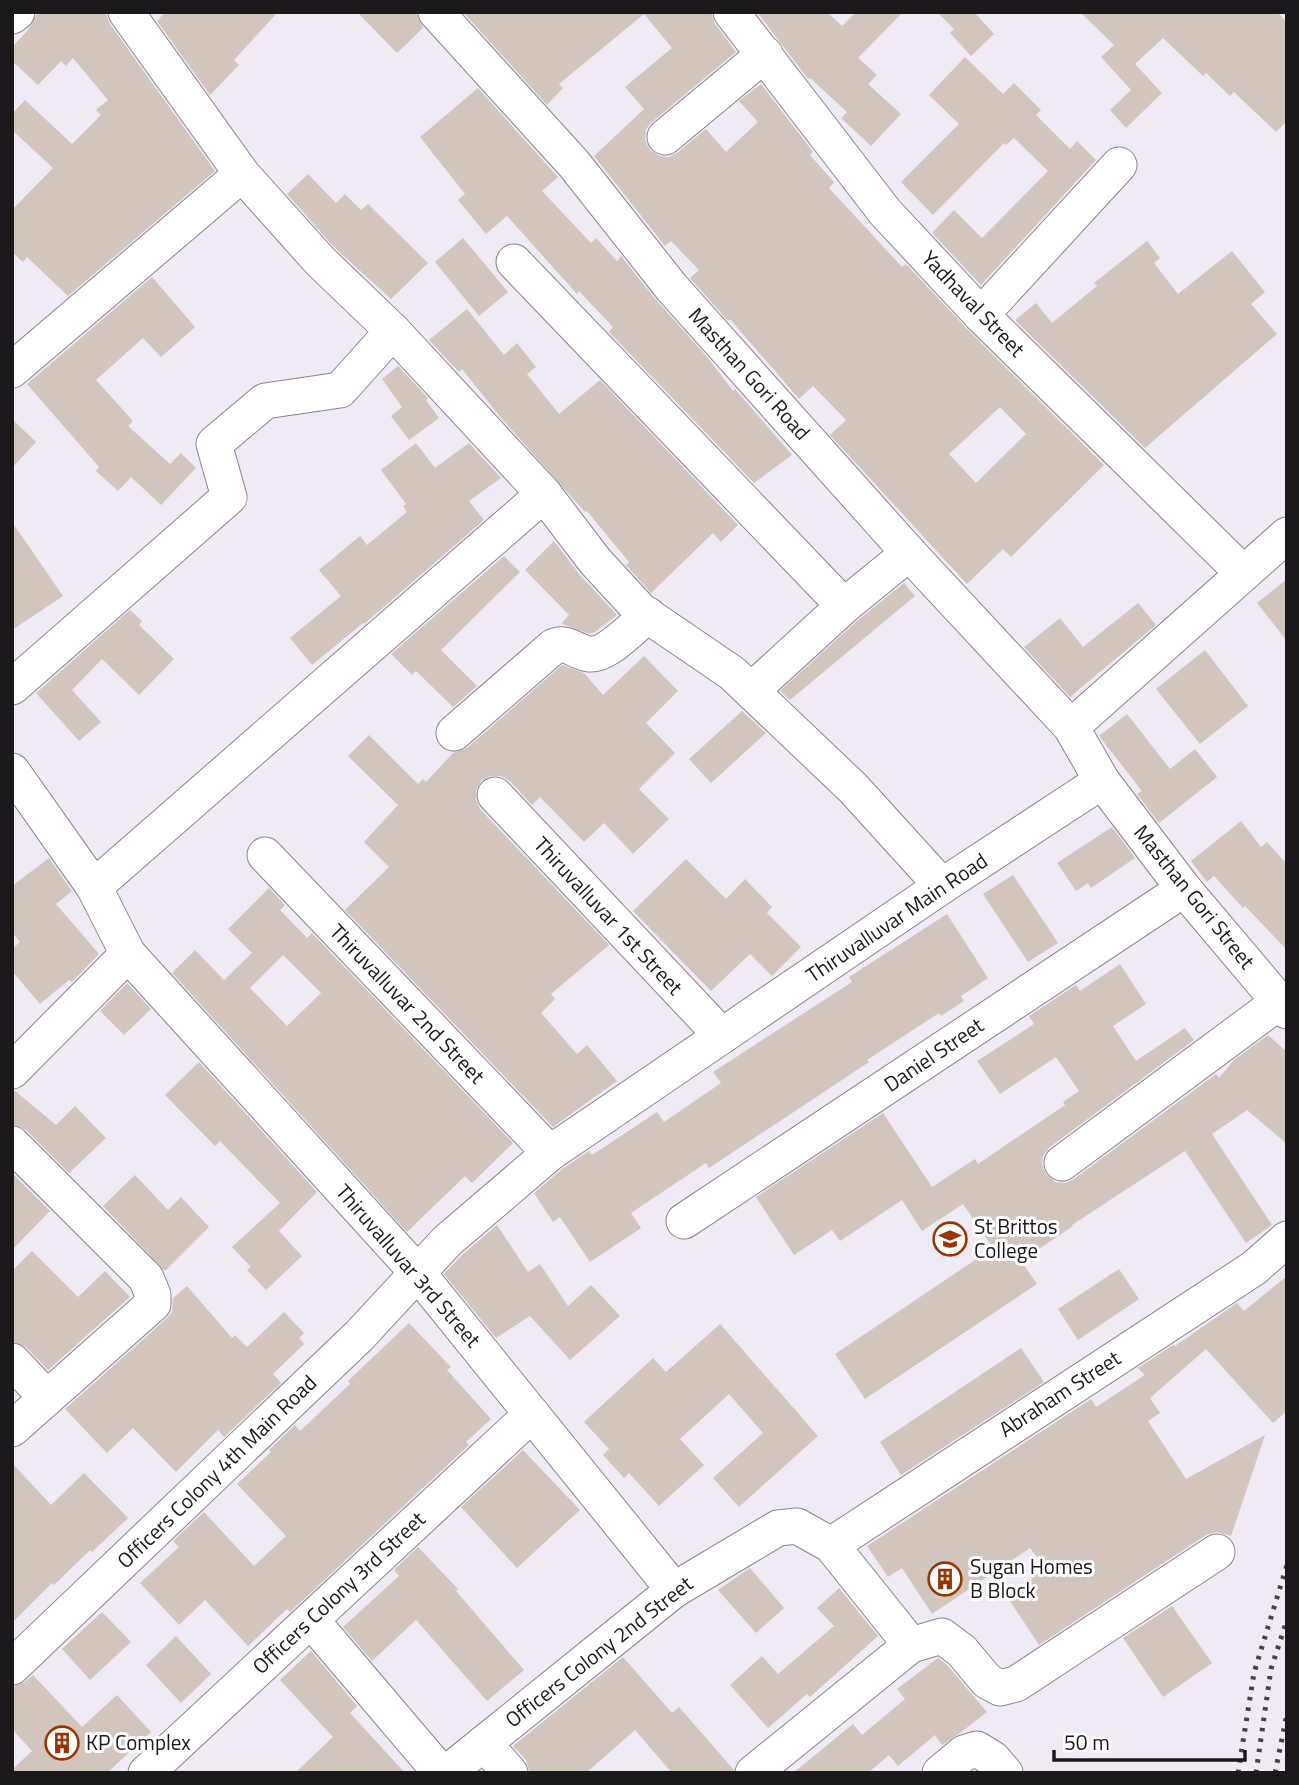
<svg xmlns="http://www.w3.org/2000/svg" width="1299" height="1785" font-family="'Titillium Web',sans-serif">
  <rect width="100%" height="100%" fill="#f0eaf5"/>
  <g fill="#d1c5be" fill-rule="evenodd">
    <polygon points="38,12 105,12 110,24 215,171 68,296 27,257 23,262 12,252 12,210 53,168 12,130 12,114 25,100 72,144 101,115 96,110 108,100 73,58 66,66 61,61 38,85 12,61 12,47 28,30"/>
    <polygon points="165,12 278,12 234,60 239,65 210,95 157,21"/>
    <polygon points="357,12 416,12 423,28 397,53"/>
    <path d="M463,12H711L715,24L736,52L652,122L646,129L645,140L650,150L659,156L669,157L678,152L706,129L726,152L758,122L739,101L761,84L813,152L810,155L834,182L829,188L902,267L906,264L967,329L1104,465L1011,557L1003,549L967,584L830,435L846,420L813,386L799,399L730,319L728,321L690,278L699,270L671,241L665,246L594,156L644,109L625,87L672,48L644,14L559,84L563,88L547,105ZM1000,407L1026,434L976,483L949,454Z"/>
    <polygon points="757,12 827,12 842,26 856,12 903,12 858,58 877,75 868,84 901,114 871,146 841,118 847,112 810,78 808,79"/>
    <polygon points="937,12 974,12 994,34 971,56 950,33 954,29"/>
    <polygon points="1080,12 1277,12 1287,22 1287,121 1276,132 1234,92 1230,96 1206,73 1203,76 1163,38 1135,64 1162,93 1126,128 1110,110 1131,90 1101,57 1114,45"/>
    <polygon points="965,57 1003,94 1014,83 1041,110 1036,115 1070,149 1077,141 1096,160 981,285 932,233 954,210 982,238 1048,171 1014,138 1006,145 1004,143 933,215 901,182 959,124 929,95"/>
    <polygon points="478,88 558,177 542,191 591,243 596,238 617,261 621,256 657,301 708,358 733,391 735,389 792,455 754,483 609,332 613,327 579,291 577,294 507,216 486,234 458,200 465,194 420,137"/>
    <polygon points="308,174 336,203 345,194 361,210 368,204 428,263 391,299 334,247 287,194"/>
    <polygon points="463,238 508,292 479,316 435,262"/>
    <polygon points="1147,241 1160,258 1154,263 1178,294 1232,251 1265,292 1251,304 1277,334 1145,448 1015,320 1036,303 1052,323 1097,286 1094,283"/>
    <polygon points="152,277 195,327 161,357 143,338 96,380 133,421 128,426 170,464 181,453 196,468 161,505 131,477 118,491 96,471 99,467 27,384"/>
    <polygon points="467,309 504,355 517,343 536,367 527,374 559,414 600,380 738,525 721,542 713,533 651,593 626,565 629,562 587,511 585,512 502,419 462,369 459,372 429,340"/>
    <polygon points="398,366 428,398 426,400 439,418 409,440 391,416 402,407 382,379"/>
    <polygon points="12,419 36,442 12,468"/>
    <polygon points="416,443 435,468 469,443 501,478 469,501 484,520 364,624 363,623 312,665 290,638 341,596 319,570 360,536 367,545 407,512 403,506 406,504 381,470"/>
    <polygon points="12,522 63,596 12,630"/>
    <polygon points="554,541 580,575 617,615 595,632 590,634 564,625 562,623 569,615 525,570"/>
    <polygon points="504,556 520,572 441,650 477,686 453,707 416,671 412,675 391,654"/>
    <polygon points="1287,579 1287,641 1257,603"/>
    <polygon points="904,583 915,596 790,700 780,691 857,621"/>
    <polygon points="1138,603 1156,625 1070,697 1024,647 1060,618 1083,647"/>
    <polygon points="130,610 142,621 139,625 174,659 139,695 102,659 72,690 101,722 79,741 36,693"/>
    <polygon points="1205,650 1248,706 1200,744 1156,689"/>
    <polygon points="644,656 678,691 646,723 675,753 639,789 669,819 633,854 604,823 584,842 540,797 532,805 510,781 501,776 490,776 481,781 476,790 476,800 480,809 609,945 551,994 555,999 541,1013 577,1054 587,1045 617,1081 553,1127 345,910 389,867 364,842 398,805 348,756 369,735 418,784 423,779 426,782 453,753 467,748 562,665 584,673 603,695"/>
    <polygon points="742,711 766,733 711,783 689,759"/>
    <polygon points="1127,714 1170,769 1195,749 1217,777 1159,823 1137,794 1142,791 1099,736"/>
    <polygon points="1241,821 1261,847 1267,842 1287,864 1287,950 1245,906 1243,908 1214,876 1207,882 1191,861"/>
    <polygon points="1112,827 1135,858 1091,888 1088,883 1076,891 1057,863"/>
    <polygon points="49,858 72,891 56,904 99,954 72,982 69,980 40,1004 12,971 12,949 20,942 12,932 12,886"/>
    <polygon points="686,859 726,899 745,879 772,907 767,913 801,947 772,976 750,954 711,991 633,911"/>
    <polygon points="1013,875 1058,943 1028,962 983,894"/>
    <path d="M269,888L285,905L280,910L307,938L312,933L513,1143L472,1183L465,1176L407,1232L172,973L195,950L224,980L252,953L228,929ZM283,955L321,993L287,1026L250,988Z"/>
    <polygon points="947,914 988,978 961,996 964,1001 941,1016 939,1013 867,1060 869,1062 709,1168 706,1163 631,1213 641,1228 590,1262 560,1217 553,1222 534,1193 562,1169 589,1151 592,1155 657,1112 664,1122 721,1083 713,1072 852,982 849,977"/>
    <polygon points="1120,964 1146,1004 1113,1026 1136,1061 1185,1028 1194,1040 1050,1147 1043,1156 1042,1165 1046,1174 1055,1182 1065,1183 1074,1179 1216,1074 1219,1078 1234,1060 1268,1035 1287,1052 1287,1144 1247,1110 1212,1134 1272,1225 1246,1243 1185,1151 1072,1225 1073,1226 1021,1261 1037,1284 865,1399 835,1354 993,1248 963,1204 922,1231 902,1200 840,1241 832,1230 794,1255 756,1197 883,1113 932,1187 975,1159 978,1164 1065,1105 1063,1102 1079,1091 1056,1057 1000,1094 977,1061 1034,1024 1029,1016 1076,985 1080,991"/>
    <polygon points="127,983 151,1009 124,1035 100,1011"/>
    <polygon points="199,1062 317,1192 279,1231 302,1256 266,1290 247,1270 251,1267 232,1247 280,1203 220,1141 215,1146 165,1095"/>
    <polygon points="12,1091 15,1091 56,1125 75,1106 106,1138 69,1173 26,1130 12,1124"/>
    <polygon points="12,1173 50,1211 12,1250"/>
    <polygon points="135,1175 168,1210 181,1197 209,1227 165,1271 103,1206"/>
    <polygon points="497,1225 528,1272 540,1264 568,1306 591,1285 620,1316 570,1360 530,1316 496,1338 444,1274 461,1256"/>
    <polygon points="32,1251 78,1297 105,1271 130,1297 48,1370 26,1347 12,1341 12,1271"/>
    <polygon points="1119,1269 1139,1299 1078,1340 1058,1309"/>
    <polygon points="1287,1276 1287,1411 1273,1423 1206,1349 1150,1398 1160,1413 1148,1421 1186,1479 1265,1435 1231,1536 1217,1532 1206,1535 1039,1645 1008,1598 1045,1568 1030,1548 932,1614 902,1568 888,1577 867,1546 1091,1399 1096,1407 1145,1375 1138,1368 1173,1345 1175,1346 1237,1303 1244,1311"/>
    <polygon points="187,1286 232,1338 235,1335 247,1347 284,1312 304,1333 299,1338 304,1344 273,1374 281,1383 224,1437 218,1430 176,1472 133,1428 107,1453 65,1409 166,1319 172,1312 173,1298"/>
    <polygon points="409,1323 451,1367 447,1370 491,1419 466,1442 469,1445 290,1612 287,1609 248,1646 205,1600 179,1625 140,1583 179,1547 173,1541 204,1512 254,1566 286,1536 237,1484 271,1452 269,1450 295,1425 300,1431 350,1384 348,1381"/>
    <polygon points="720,1324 818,1436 739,1507 713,1478 763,1433 729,1394 680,1439 704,1465 659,1506 629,1473 624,1478 603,1455 609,1449 584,1422 653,1358 666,1372"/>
    <polygon points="1021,1348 1044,1382 901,1475 880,1442"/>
    <polygon points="523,1450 580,1510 517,1568 461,1507"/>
    <polygon points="12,1463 51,1505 84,1473 128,1518 92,1552 90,1550 54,1585 52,1583 12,1623"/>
    <polygon points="418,1547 458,1589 456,1591 524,1670 487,1701 416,1620 372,1661 343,1627 399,1576 394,1570"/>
    <polygon points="750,1568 784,1608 756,1633 718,1590"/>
    <polygon points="839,1588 878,1636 810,1697 807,1694 768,1728 730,1685 762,1656 778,1674 834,1626 817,1608"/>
    <polygon points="1172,1606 1212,1663 1163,1697 1123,1638"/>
    <polygon points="102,1612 131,1642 90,1680 62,1649"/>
    <polygon points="176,1636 211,1674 181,1703 146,1665"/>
    <polygon points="311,1651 357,1706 350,1713 405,1773 295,1773 333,1737 280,1680"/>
    <polygon points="623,1657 672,1713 679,1707 734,1770 733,1773 672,1773 635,1730 586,1773 530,1773 526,1760 513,1746"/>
    <polygon points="938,1658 948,1666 987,1712 960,1733 942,1745 935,1735 898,1766 889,1755 868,1773 793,1773 853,1724 862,1735 905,1699 897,1689"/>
    <polygon points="33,1675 82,1727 117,1695 151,1732 107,1773 12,1773 12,1770 32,1751 12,1729 12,1687 25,1682"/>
  </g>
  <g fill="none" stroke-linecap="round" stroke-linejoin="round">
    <defs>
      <g id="minor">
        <polyline points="126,12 242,174 320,261 393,331 544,494 595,561 641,611 732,673 853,788 942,886"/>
        <polyline points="436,12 574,164 672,288 909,553 1071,727 1102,781 1184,889 1287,1011"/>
        <polyline points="731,12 885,212 981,315 1243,573"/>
        <polyline points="12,16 17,12"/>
        <polyline points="665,137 765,54"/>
        <polyline points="514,262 844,606 909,553"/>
        <polyline points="981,315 1119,165"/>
        <polyline points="12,370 242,174"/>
        <polyline points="12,687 229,497 214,444 265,401 340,390 393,331"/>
        <polyline points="751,691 844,606"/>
        <polyline points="1071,727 1287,535"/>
        <path d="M454,733L553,647C567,640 575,652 589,654C607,656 634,626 648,615"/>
        <polyline points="12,771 94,887 128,954 417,1272 674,1590"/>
        <polyline points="495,795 722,1036"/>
        <polyline points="265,855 550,1153"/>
        <polyline points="94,887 544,494"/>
        <polyline points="12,1071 128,954"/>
        <polyline points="12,1144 146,1278 153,1295 153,1304 12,1429"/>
        <polyline points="1062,1163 1279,1002"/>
        <polyline points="684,1221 1184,889"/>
        <polyline points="12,1361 47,1398"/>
        <polyline points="831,1545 1254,1268 1287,1239"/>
        <polyline points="311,1620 441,1773"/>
        <polyline points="12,1667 359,1336 447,1241 550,1153 942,886 1102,781"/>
        <polyline points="484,1743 510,1773"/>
        <polyline points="146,1773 532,1414"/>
        <polyline points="447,1773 674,1590 778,1528 797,1526 831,1545 911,1645"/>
        <polyline points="753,1773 911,1645 942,1636 962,1651 987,1681 1000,1688 1016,1684 1217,1552"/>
        <polyline points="940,1773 964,1753 977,1749 993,1759 1005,1773"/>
      </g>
    </defs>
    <use href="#minor" stroke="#8a848e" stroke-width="37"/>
    <use href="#minor" stroke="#fff" stroke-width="35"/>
    <g stroke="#464248" stroke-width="5" stroke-dasharray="3.5 7" stroke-linecap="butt">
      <polyline points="1238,1773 1254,1673 1287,1565"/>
      <polyline points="1256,1773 1271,1669 1287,1620"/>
      <polyline points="1275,1773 1287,1714"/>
    </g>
  </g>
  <defs>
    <symbol id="university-ring" viewBox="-11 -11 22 22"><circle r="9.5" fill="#fff" stroke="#993501" stroke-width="1.5"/><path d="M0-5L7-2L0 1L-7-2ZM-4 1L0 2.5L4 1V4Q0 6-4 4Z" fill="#993501"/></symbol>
    <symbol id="building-ring" viewBox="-11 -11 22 22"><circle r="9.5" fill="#fff" stroke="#993501" stroke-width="1.5"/><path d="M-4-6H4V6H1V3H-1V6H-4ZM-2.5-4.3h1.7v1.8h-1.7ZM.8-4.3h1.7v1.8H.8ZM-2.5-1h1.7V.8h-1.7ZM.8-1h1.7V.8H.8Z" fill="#993501"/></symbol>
  </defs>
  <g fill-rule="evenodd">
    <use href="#university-ring" x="931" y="1220" width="38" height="38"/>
    <use href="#building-ring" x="926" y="1560" width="38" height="38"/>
    <use href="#building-ring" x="43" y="1724" width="38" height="38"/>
  </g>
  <g text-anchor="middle" stroke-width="6" stroke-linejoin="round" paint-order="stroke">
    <g font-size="21" fill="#1b181c" stroke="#fff">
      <text transform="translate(973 304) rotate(46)" y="7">Yadhaval Street</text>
      <text transform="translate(749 374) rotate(48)" y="7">Masthan Gori Road</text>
      <text transform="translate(1194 897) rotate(51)" y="7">Masthan Gori Street</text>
      <text transform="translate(608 916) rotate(47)" y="7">Thiruvalluvar 1st Street</text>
      <text transform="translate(897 918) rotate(-34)" y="7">Thiruvalluvar Main Road</text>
      <text transform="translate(407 1004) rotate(46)" y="7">Thiruvalluvar 2nd Street</text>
      <text transform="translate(934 1055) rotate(-34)" y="7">Daniel Street</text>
      <text transform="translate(408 1266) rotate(49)" y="7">Thiruvalluvar 3rd Street</text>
      <text transform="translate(1060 1394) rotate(-33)" y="7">Abraham Street</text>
      <text transform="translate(217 1472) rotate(-44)" y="7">Officers Colony 4th Main Road</text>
      <text transform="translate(339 1593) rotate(-43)" y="7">Officers Colony 3rd Street</text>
      <text transform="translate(599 1652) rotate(-38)" y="7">Officers Colony 2nd Street</text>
    </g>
    <g font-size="21" fill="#1b181c" stroke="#fff" text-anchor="start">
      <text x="974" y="1234">St Brittos<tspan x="974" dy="24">College</tspan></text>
      <text x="970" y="1574">Sugan Homes<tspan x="970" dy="24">B Block</tspan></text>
      <text x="86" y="1750">KP Complex</text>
    </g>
  </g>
  <rect width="1299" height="1785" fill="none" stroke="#1b181c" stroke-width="28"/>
  <path d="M1054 1750v10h191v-10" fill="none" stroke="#1b181c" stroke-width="3.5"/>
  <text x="1064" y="1750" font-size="21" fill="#1b181c" stroke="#ffffff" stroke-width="5" paint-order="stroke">50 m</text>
</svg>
